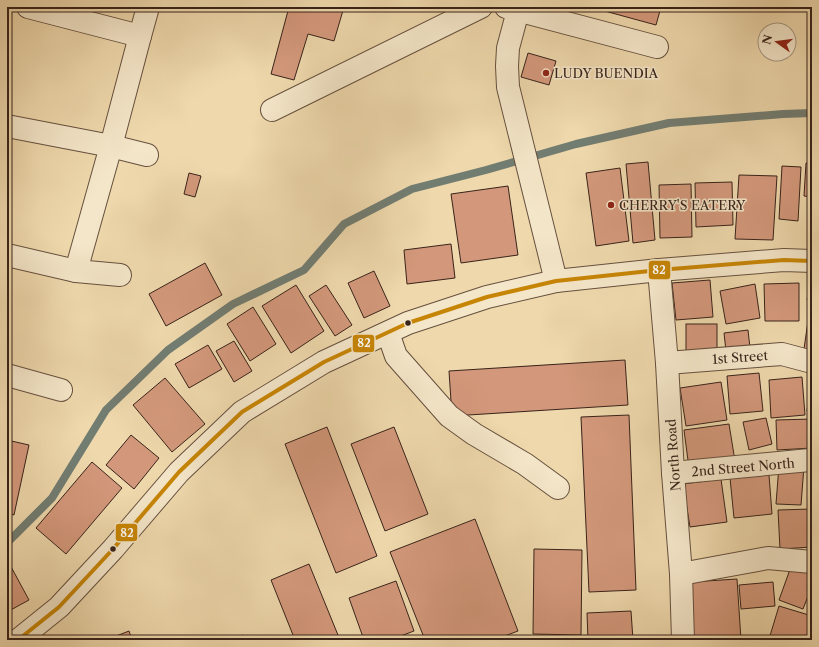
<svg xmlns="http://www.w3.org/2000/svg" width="819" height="647" font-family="'Libre Caslon Text',serif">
  <rect width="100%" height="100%" fill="#eed8ac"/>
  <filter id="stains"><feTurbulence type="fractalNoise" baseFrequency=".005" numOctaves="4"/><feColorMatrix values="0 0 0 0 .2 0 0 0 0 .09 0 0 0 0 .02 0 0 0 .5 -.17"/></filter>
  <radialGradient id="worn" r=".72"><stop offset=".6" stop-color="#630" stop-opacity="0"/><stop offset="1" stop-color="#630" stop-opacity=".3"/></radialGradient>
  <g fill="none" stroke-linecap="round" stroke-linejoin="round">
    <polyline stroke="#727d72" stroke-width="8" points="7,543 52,498 106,410 168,350 233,304 304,270 344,224 412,189 486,170 576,144 669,123 783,114 812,113"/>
  </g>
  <g fill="#d3987b" stroke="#38231a">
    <polygon points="289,7 344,7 334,41 308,34 294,80 271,74"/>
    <polygon points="590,7 661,7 656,25"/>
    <polygon points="528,53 556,61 549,85 521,77"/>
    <polygon points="648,162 655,240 633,243 626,164"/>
    <polygon points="806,163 812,163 812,197 804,196"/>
    <polygon points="782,166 801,167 798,221 779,219"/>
    <polygon points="620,168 629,241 596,246 586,173"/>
    <polygon points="189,173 201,176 195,197 184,194"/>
    <polygon points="739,175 777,176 773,240 735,239"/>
    <polygon points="732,182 733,225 696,227 695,183"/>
    <polygon points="691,184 692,237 660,238 659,185"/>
    <polygon points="508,186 518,255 461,263 451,194"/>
    <polygon points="451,244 455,278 407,284 404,250"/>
    <polygon points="205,263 222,295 166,326 149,294"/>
    <polygon points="374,271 390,306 364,318 348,283"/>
    <polygon points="811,279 812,279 812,301 807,300"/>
    <polygon points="710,280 713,317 676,320 672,283"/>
    <polygon points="799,283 799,321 765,321 764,284"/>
    <polygon points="755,284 760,318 726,324 720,291"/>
    <polygon points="296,285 324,331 291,353 262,306"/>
    <polygon points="326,285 352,325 335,336 309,296"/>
    <polygon points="253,307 276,344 250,361 227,324"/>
    <polygon points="808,321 812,321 812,357 803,356"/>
    <rect x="686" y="324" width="31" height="32"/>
    <polygon points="748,330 750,348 726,351 724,333"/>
    <polygon points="234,341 252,371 234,382 216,351"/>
    <polygon points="208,345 222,369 189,388 175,364"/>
    <polygon points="625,360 628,405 452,416 449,371"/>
    <polygon points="759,373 763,411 730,414 727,376"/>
    <polygon points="811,376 812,376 812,412 807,411"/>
    <polygon points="802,377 805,415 771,418 769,380"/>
    <polygon points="165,378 205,424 172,452 133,405"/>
    <polygon points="721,382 727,420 686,426 680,388"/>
    <polygon points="629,415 636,590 589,592 581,417"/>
    <polygon points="766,418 772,444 749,450 743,422"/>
    <polygon points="812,419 812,448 777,450 776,420"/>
    <polygon points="729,424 735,461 689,468 684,430"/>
    <polygon points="327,427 377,556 336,573 285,444"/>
    <polygon points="394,427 428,514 385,531 351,444"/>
    <polygon points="131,435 159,458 134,489 106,465"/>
    <polygon points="7,440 29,445 14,515 7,513"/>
    <polygon points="92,462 122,488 66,554 36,528"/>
    <polygon points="779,465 804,466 801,505 776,504"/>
    <polygon points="769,475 772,514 734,518 730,478"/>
    <polygon points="721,479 727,522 690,527 683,484"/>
    <polygon points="812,509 812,547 780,549 778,510"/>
    <polygon points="475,519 518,631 494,640 425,640 390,552"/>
    <polygon points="534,549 582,550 581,635 533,634"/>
    <polygon points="793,561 812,568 812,586 803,609 779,600"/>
    <polygon points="9,563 29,600 7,612 7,564"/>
    <polygon points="309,564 340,640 295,640 271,580"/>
    <polygon points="737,579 741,640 694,640 691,582"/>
    <polygon points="396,581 414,631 390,640 364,640 349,598"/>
    <polygon points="773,582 775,606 741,609 739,585"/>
    <polygon points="779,606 812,616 812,640 769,639"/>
    <polygon points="631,611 633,640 588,640 587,613"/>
    <polygon points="129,631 132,640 106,640"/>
    <polygon points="243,635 245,640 231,640"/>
  </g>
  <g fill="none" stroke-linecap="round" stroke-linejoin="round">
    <defs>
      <g id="minor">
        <polyline points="28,7 140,36 111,146 76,271"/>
        <polyline points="506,7 657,47"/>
        <polyline points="519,7 508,48 507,66 508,87 556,281"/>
        <polyline points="140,36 148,7"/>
        <polyline points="272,110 481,7"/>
        <polyline points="7,126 111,146 147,155"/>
        <polyline points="7,255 76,271 120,275"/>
        <polyline points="659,270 667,363 673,473 681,574 683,640"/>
        <polyline points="388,333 396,356 449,416 474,434 525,464 558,488"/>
        <polyline points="667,363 782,354 812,362"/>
        <polyline points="7,375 61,390"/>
        <polyline points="673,473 810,460 812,461"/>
        <polyline points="681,574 768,558 812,562"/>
        <polyline points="18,640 59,607 113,549 179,472 242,412 324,362 408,323 487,297 556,281 659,270 784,260 812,261"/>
      </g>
    </defs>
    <use href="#minor" stroke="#66503e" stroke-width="24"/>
    <use href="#minor" stroke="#f4e6c9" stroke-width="22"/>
    <defs>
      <polyline id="bus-1" points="18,640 59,607 113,549 179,472 242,412 324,362 408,323 487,297 556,281 659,270 784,260 812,261"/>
    </defs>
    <use href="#bus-1" stroke="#f4e6c9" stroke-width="7"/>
    <use href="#bus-1" stroke="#c78506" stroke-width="4"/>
  </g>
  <g fill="#8f2418" stroke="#f4e6c9" stroke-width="1.5">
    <circle cx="546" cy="73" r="4"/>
    <circle cx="611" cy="205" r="4"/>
  </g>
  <g fill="#38231a" stroke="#f4e6c9" stroke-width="1.5">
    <circle cx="408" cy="323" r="3.5"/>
    <circle cx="113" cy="549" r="3.5"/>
  </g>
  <g text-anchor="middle" stroke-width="3" stroke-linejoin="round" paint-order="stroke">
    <g font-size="13" fill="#38231a" stroke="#f4e6c9" text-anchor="start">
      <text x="554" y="78">LUDY BUENDIA</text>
      <text x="619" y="210">CHERRY'S EATERY</text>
    </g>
    <g font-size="13" fill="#38231a" stroke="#f4e6c9">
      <text transform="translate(740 357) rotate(-4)" y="5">1st Street</text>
      <text transform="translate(673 455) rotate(-94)" y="5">North Road</text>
      <text transform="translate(743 467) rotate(-5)" y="5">2nd Street North</text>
    </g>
  </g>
  <g stroke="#f4e6c9" stroke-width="1.5">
    <rect x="648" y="260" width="23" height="20" rx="4" fill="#c78506"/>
    <rect x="352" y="334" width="23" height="19" rx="4" fill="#c78506"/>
    <rect x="115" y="523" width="23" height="19" rx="4" fill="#c78506"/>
  </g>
  <g font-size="11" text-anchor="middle" font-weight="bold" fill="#fff">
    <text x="659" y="274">82</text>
    <text x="364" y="347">82</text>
    <text x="127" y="537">82</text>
  </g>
  <rect width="819" height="647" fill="none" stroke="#eed8ac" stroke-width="24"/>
  <rect x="8" y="8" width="803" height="631" fill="none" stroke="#38231a" stroke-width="2"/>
  <rect x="12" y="12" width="795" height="623" fill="none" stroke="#38231a"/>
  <g transform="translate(777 42) rotate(284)"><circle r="19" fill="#f4e6c9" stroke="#a99883"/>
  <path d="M0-3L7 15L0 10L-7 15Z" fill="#8f2418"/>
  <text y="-6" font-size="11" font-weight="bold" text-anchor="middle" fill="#38231a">N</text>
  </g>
  <rect width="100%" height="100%" filter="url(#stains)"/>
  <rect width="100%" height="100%" fill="url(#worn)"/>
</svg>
